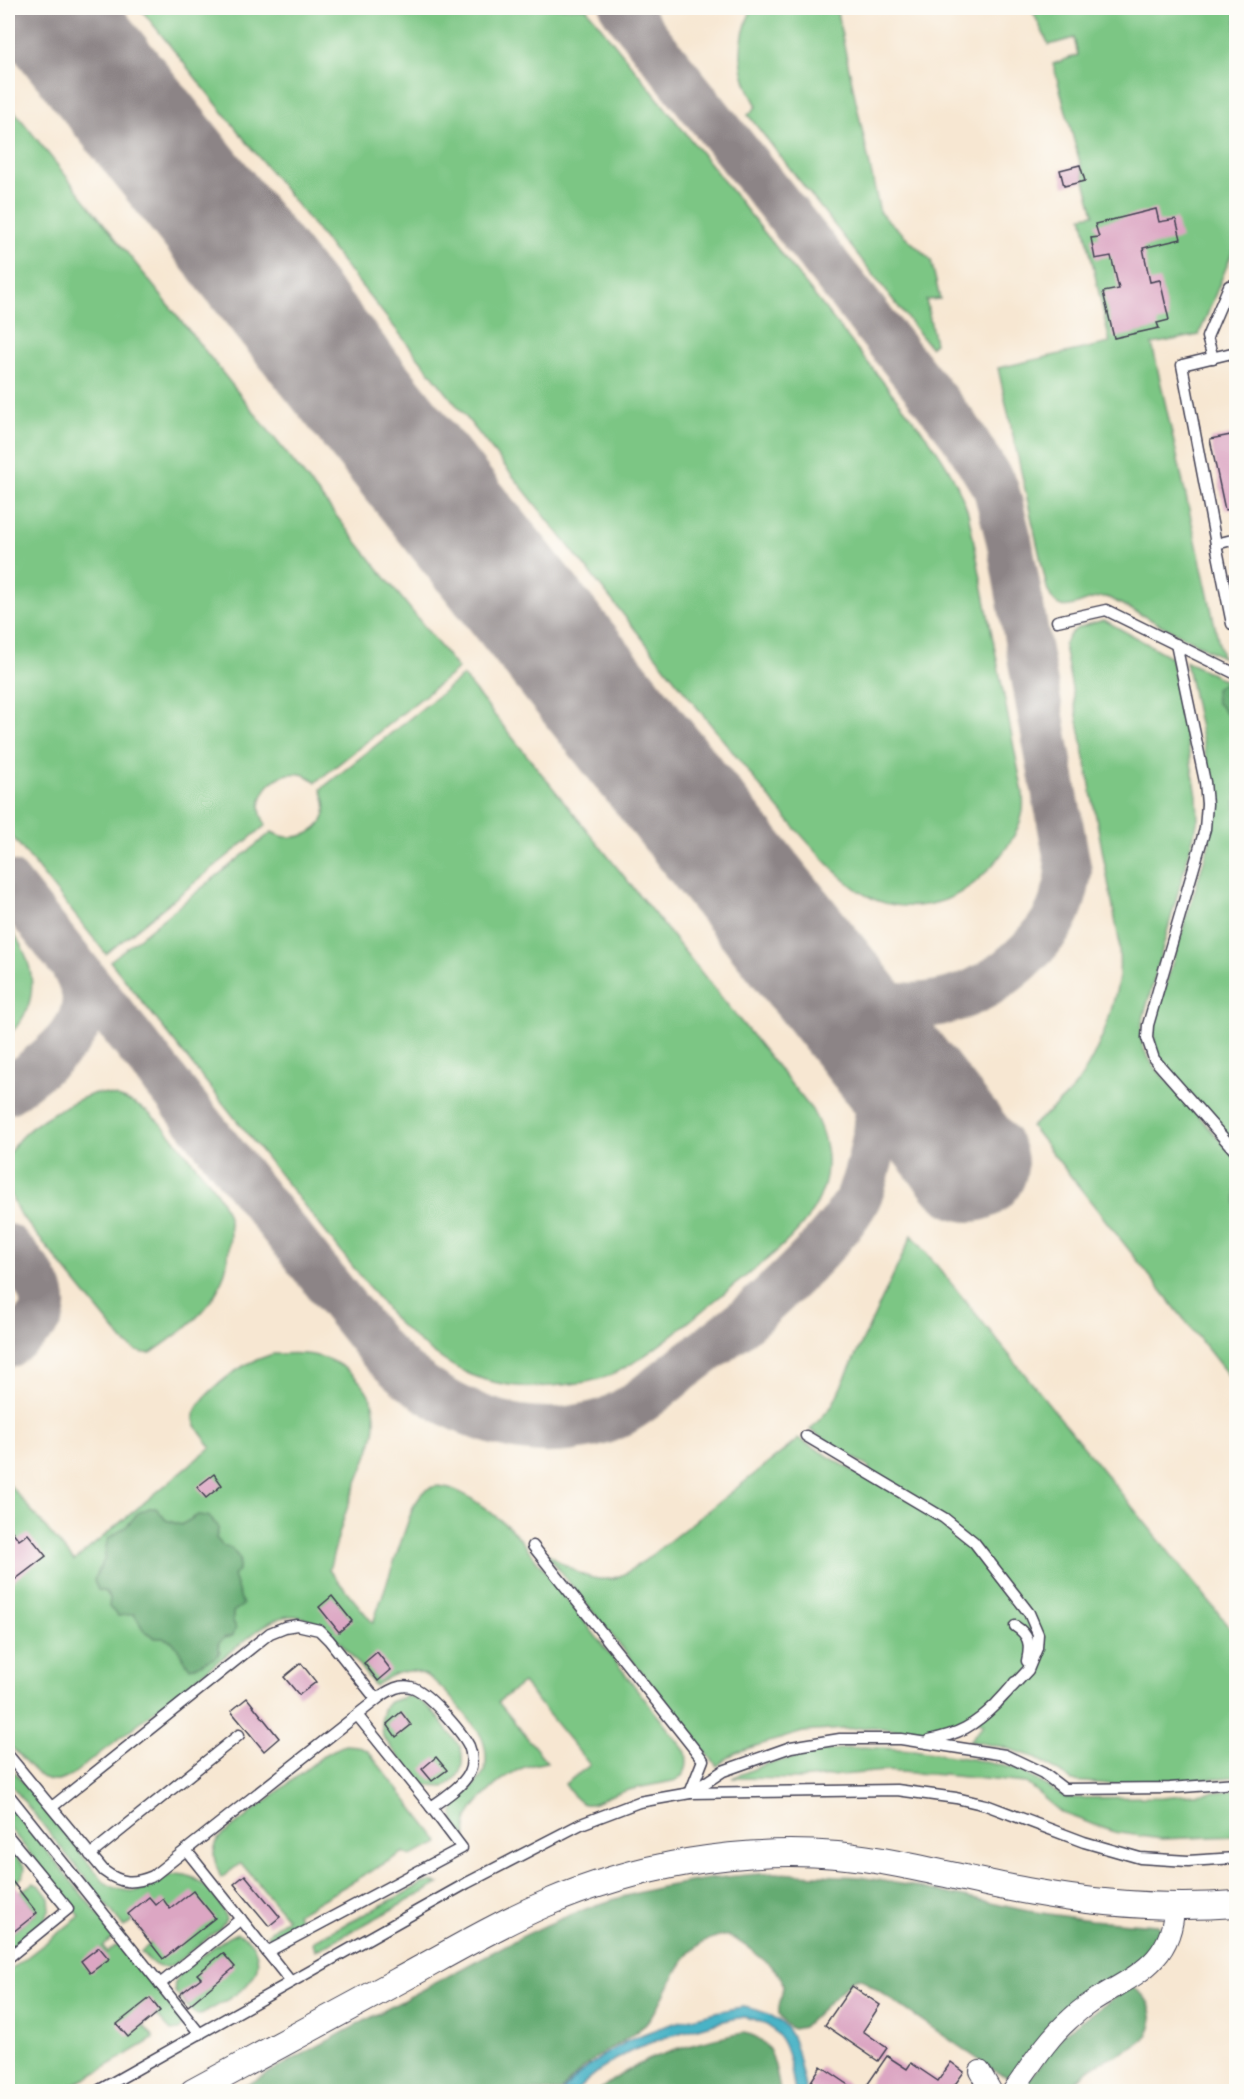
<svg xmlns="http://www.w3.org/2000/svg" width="1244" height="2099" font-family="'Indie Flower',sans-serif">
  <rect width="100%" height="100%" fill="#fdfcf7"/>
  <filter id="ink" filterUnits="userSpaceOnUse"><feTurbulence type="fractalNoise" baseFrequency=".0167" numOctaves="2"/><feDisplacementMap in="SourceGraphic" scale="12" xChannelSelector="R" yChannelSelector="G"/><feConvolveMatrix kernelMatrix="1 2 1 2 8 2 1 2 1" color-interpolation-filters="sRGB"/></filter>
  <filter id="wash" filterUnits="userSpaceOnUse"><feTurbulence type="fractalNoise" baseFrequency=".008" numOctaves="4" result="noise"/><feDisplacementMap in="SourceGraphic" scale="24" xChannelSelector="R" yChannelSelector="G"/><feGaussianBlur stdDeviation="1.35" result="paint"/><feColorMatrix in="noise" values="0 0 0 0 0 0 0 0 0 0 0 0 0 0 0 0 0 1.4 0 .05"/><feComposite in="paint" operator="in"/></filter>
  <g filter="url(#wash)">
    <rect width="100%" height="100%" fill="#f7e7d2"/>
    <g fill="#7cc684" stroke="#4f7460" stroke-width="1.5">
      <path d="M140,8H586L931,442C948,466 958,484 968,512L1023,793C1023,798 1024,805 1023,811C1019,834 1001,857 985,873C971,888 951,900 931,904C875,915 849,886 814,849C796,830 780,810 763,790Z"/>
      <path d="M752,8H836L880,213L931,260L940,299L926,300L935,343L930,347L748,115L757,106C737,72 736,44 752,8Z"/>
      <path d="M1035,8H1236V243L1199,335L1152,344L1222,657L1115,601C1112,599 1109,598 1106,597C1083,595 1060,625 1047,588L998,368L1110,343L1082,216L1094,214L1053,64L1078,55L1074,38L1049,45L1033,12Z"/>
      <path d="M8,103L458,669L316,782C295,763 262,778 260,807C260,813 263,820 266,825L106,954L8,831Z"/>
      <path d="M1104,620L1171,657L1197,795L1198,820L1142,1023C1139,1043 1143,1050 1154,1066L1236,1158V1385L1031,1126C1046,1114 1064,1101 1076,1085C1098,1054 1112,1015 1119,977C1120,965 1119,952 1119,940L1064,646C1071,625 1085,626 1104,620Z"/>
      <polygon points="1186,661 1236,686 1236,1144 1156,1056 1153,1026 1210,841 1212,786"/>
      <path d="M463,676L812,1110C862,1200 779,1249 718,1298C685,1324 653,1354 615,1373C599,1381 580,1383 562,1385C490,1394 446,1370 396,1321L110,961L272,832C290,843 320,836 325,813C327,805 324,797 321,789Z"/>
      <path d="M8,926C36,961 43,1003 8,1036Z"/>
      <path d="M95,1093C138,1096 160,1120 184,1151C199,1170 218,1189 226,1211C231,1223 230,1235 229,1247C226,1301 192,1324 151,1353C139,1354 133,1350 124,1342L19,1213C10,1196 4,1178 8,1159C15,1129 69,1103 95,1093Z"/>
      <path d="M912,1235L1236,1635V1777L1109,1784L1072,1781L1037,1758L1003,1747L969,1741L984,1724L969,1718L937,1733H922L872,1727L803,1732L736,1752L717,1766L543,1550C566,1566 595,1590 624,1574C631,1570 637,1565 644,1561L799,1439L865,1478L870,1468L810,1430L832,1406Z"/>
      <path d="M273,1354C283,1354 294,1353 305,1354C339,1357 375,1384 375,1420C376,1443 356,1482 349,1503C341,1525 335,1548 329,1570L373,1623L413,1507C417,1501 422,1492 428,1489C451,1475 501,1520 517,1535L686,1752C688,1764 688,1772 677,1780C656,1785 633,1787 612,1795C604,1798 594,1806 585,1804C576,1802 570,1791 565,1784L590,1765L523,1683L498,1702L547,1762C538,1764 528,1765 520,1769C502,1777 468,1806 466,1827C465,1831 466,1837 466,1841C428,1794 486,1797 486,1760C486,1755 485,1746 483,1741C479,1728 442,1686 430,1678C426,1675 418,1672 413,1671C399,1670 386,1678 375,1686C353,1659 320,1602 277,1619C272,1621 266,1625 261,1628L72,1775C40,1796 29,1758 8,1745V1483L74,1561L211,1447C206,1439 196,1430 194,1420C191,1403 229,1375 242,1367C252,1361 262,1358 273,1354Z"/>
      <path d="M407,1696C431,1700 446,1730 461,1748C465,1767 460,1778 444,1787L427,1786L418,1781L383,1737L381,1718L383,1709L390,1702Z"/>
      <path d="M345,1745L357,1746L368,1751L440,1843L410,1856L404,1852L297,1914L300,1921L273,1941L267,1934L287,1918L241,1863L221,1878C215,1862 210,1853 219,1838L327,1753Z"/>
      <polygon points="862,1747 914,1750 971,1759 1018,1769 1066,1798 1162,1797 1236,1790 1236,1836 1161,1839 1114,1832 1062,1813 1026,1783 943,1775 885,1771 798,1779 732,1778 766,1764 822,1751"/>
      <path d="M8,1764L103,1881C117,1891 136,1895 152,1886C158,1883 165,1876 172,1875C196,1869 221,1899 226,1919L220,1928L174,1965C159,1972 151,1963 141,1952L151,1943L133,1920L124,1927L8,1781Z"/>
      <polygon points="8,1803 114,1934 113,1938 103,1947 107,1952 116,1946 122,1946 183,2022 180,2030 171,2031 156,2015 143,2025 153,2036 153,2039 89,2077 62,2089 51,2091 8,2091 8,1972 80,1916 8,1826"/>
      <polygon points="8,1849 24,1866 25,1870 23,1876 14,1884 8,1876"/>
      <polygon points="431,1882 439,1884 315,1951 313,1942 319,1938 424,1883"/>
      <polygon points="33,1883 40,1886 49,1898 50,1908 44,1921 8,1950 8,1936 37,1913 20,1892"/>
      <path d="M237,1933C247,1937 253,1942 256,1952C267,1984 222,2002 201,2015H197L191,2011L175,1992C174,1987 174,1982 177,1978C186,1966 224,1938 237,1933Z"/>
    </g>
    <g fill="#65ab72" stroke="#446656" stroke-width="1.5">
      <polygon points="1222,684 1236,692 1236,724 1216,702 1215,689"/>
      <path d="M149,1508H156L166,1520L181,1525L198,1515L208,1516L219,1527L216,1538L223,1546L231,1548L240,1559L239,1569L233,1576L243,1605L233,1612V1621L236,1628L232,1636L224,1638L218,1644L220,1652L215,1658C206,1660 199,1666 190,1668L173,1642L163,1638H155L144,1631L134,1614L118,1616L109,1607L110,1598L106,1592L98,1590L94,1580L104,1560L107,1542L109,1538L125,1528L138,1513Z"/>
      <path d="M775,1873L861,1877L918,1887L1028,1911L1091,1920L1157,1925L1164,1931L1162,1939L1015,2075L1006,2076L998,2073L863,1980L857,1978L851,1981L803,2027L793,2029C760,2011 797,1992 776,1971C766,1961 740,1940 728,1936C722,1935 716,1937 710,1939C672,1955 670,2001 642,2027C630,2039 614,2045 600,2055C585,2065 573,2078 560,2091L234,2092C299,2056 364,2021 430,1986C487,1955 543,1922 606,1902C661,1884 717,1876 775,1873Z"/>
      <path d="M1130,1987C1141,1991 1148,1999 1151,2010C1161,2044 1118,2052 1095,2066C1086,2071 1069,2089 1061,2091C1054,2094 1028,2091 1019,2092L1064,2033Z"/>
      <path d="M744,2033C774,2038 775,2066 780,2091H598C633,2063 659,2054 703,2042C716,2039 730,2035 744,2033Z"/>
    </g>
    <path fill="#48b3c6" stroke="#356a80" stroke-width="1.5" d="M744,2007C800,2017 794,2047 806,2091H795C788,2055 788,2025 744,2017C727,2020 710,2024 694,2029C648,2041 609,2057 576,2091H562C600,2051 636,2033 689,2019C708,2014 725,2009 744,2007Z"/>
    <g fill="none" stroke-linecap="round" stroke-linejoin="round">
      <g stroke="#8c8486" stroke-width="46">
        <path d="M623,8L962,434L996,489L1009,540L1069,872C1063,913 1049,934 1019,961C965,1010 894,1022 831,980C823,974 815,966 807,959"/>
        <path d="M8,883L379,1349C427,1400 497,1437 568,1429C581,1427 596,1425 608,1420C633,1409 654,1391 675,1374C704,1352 734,1331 760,1307C789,1281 848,1226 861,1191C872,1158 882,1119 876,1084C872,1062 863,1040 855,1019"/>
        <path d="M8,1091C36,1068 92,1035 84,992C82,983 77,974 73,965"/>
        <path d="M8,1247C22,1264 53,1291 40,1316C33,1328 18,1337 8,1345"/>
      </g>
      <polyline stroke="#8c8486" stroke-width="116" points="48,8 970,1164"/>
    </g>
    <g id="blocks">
      <g fill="#dca6c3">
        <polygon points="1080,165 1085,181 1064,186 1060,170"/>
        <polygon points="1156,209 1159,222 1176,219 1181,239 1143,248 1150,282 1160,280 1169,320 1157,323 1159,328 1114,338 1103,292 1119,289 1111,256 1095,259 1091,238 1099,237 1095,224"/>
        <polygon points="1236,434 1236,508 1225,510 1210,439"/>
        <polygon points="214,1474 222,1485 206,1498 197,1487"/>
        <polygon points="8,1526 19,1540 28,1534 46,1556 8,1585"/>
        <polygon points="332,1596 352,1621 339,1632 319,1607"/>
        <polygon points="377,1652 391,1670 378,1681 364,1663"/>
        <polygon points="301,1663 316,1682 299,1695 284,1677"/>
        <polygon points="247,1698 279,1738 264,1751 231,1711"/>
        <polygon points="401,1712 411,1725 396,1737 387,1724"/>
        <polygon points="436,1757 447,1770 432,1781 422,1769"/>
        <polygon points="245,1875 280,1917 269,1926 234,1884"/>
        <polygon points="8,1876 37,1913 8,1936"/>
        <polygon points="193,1891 215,1918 163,1959 128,1914 149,1897 156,1905 163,1899 170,1909"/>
        <polygon points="99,1947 109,1959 90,1973 81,1961"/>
        <polygon points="223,1953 235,1967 188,2006 179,1995 201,1978 197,1974"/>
        <polygon points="852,1986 880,2005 863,2031 887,2048 878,2061 825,2025"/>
        <polygon points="150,1998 160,2011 128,2037 117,2024"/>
        <polygon points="887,2056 907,2069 911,2063 938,2081 951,2062 964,2072 951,2090 953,2091 863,2091"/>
        <polygon points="821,2066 858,2091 815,2091 808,2086"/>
      </g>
    </g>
  </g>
  <g filter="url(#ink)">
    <use href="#blocks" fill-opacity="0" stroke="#424052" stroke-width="1.5"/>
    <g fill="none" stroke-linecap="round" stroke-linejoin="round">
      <defs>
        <g id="service">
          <polyline points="1236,352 1182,365 1216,544 1236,539"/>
          <polyline points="1213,358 1207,337 1229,286 1236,285"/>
          <polyline points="1216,544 1232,624 1236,627"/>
          <polyline points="1057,621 1106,610 1236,674"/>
          <polyline points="1176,644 1205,782 1207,804 1205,829 1148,1025 1147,1038 1154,1059 1236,1152"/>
          <polyline points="806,1436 944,1518 974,1542 1029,1613 1038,1634 1037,1648 1028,1670 1012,1687"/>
          <polyline points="533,1546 703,1760 690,1793 723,1771 791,1747 840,1739 901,1739 1005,1755 1043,1773 1064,1789 1170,1788 1236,1783"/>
          <path d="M1015,1626C1029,1635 1031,1644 1027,1661"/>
          <path d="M929,1740C959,1734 974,1726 996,1704C1002,1697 1010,1690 1015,1682"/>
          <path d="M8,1755L104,1871C121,1884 134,1884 153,1876L381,1696C390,1690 400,1684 411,1687C426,1690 462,1732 469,1746C472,1753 473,1765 469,1773C463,1786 443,1799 431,1807L357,1715"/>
          <polyline points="8,1794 200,2034"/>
          <polyline points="52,1807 270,1633 285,1627 297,1625 319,1630 329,1640 376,1699"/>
          <polyline points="8,1836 68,1909 8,1958"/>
          <polyline points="186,1850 291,1982"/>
          <polyline points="90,1855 239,1735"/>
          <polyline points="267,1952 462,1848 431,1807"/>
          <polyline points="160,1984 241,1919"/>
          <polyline points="96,2092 467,1883 581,1824 639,1802 690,1793 897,1790 956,1798 986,1805 1084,1842 1140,1858 1188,1861 1236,1858"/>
        </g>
        <g id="minor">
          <polyline points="980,2071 992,2092"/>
          <path d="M1012,2092C1030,2067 1047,2039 1070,2019C1111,1979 1173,1977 1174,1906"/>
        </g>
        <path id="tertiary" d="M193,2092C261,2055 330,2018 398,1981C446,1955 494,1926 545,1904C636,1865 738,1847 837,1855C904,1861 967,1881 1033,1892C1100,1904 1168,1909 1236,1904"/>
      </defs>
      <use href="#service" stroke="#424052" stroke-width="13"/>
      <use href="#minor" stroke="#424052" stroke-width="22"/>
      <use href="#tertiary" stroke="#424052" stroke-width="28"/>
      <use href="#service" stroke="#fff" stroke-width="10"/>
      <use href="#minor" stroke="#fff" stroke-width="20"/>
      <use href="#tertiary" stroke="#fff" stroke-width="26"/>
    </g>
  </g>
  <rect width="1244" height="2099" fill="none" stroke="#fdfcf7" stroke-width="30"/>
</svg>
